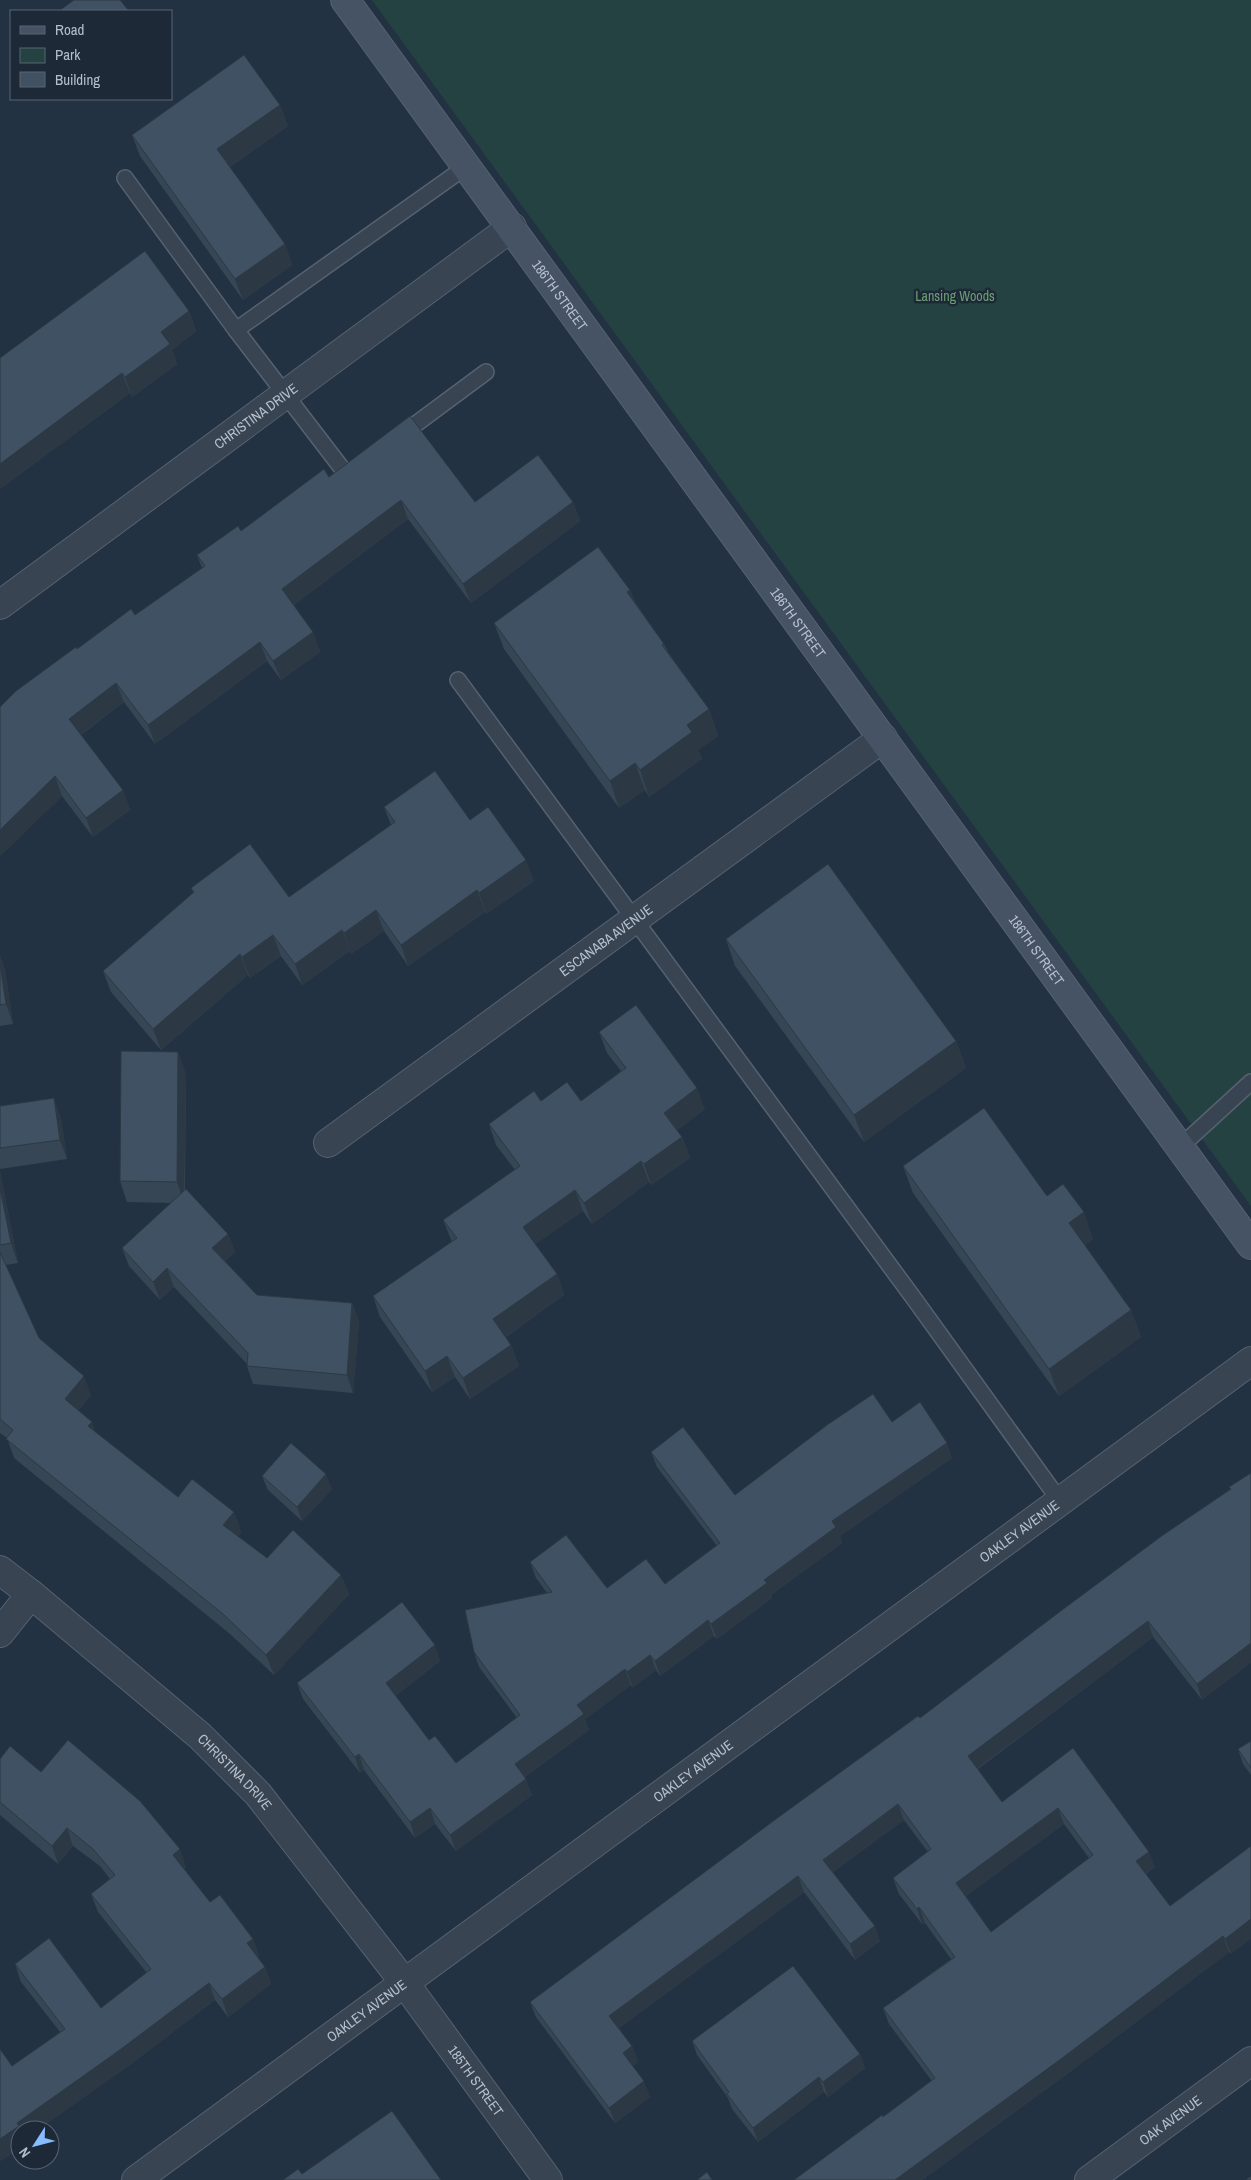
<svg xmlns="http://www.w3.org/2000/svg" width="1251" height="2180" font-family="'Archivo Narrow',sans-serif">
  <rect width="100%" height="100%" fill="#233242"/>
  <polygon fill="#254243" points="372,0 1251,0 1251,1206"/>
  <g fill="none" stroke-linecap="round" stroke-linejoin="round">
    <defs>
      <g id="lane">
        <polyline points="125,178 236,330 347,475 356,468"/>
        <polyline points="236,330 467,166"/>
        <polyline points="401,435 486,372"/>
        <polyline points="458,680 915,1300 1060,1501"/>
        <polyline points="1180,1147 1251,1082"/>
      </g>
      <g id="street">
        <path id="s1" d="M0,605L512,227"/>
        <path id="s2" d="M328,1143L883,738"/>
        <path id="s3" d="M0,1570L31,1594L200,1736L258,1794L404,1982L548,2180"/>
        <polyline points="0,1633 31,1594"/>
        <path id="s4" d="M136,2180L1251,1361"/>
        <path id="s5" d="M1089,2180L1251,2061"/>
      </g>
      <g id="secondary">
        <path id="s6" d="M345,0L1251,1245"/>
      </g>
    </defs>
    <use href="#lane" stroke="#56626f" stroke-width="18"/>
    <use href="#street" stroke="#56626f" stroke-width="30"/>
    <use href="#secondary" stroke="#56626f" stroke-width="30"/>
    <use href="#lane" stroke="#384452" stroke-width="15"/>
    <use href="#street" stroke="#384452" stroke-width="28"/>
    <use href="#secondary" stroke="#455365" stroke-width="28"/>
  </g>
  <g fill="#364654" fill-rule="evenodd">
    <polygon points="280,105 288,126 230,167 285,244 292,265 243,300 140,156 132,135"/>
    <polygon points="189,311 196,331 172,350 177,364 132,397 130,393 0,489"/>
    <polygon points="329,477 475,502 573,502 580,521 471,603 408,519 294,605 313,632 320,652 281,680 267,661 155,744 124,702 81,735 123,790 130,810 93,837 62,796 0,856 77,649 135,615 202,568 197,555 241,531"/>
    <polygon points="630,590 635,602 664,644 668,652 709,709 718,736 698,750 702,759 649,797 645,790 619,808 504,649 494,623"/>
    <polygon points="384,807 470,820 534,881 486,914 485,912 408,966 384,931 351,954 350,951 302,985 281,956 250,978 248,975 161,1050 111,992 103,971 193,893 191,888 289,897 391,825"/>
    <polygon points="726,939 956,1041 966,1068 864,1142 735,966"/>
    <polygon points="0,956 5,970 13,1024 0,1026"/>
    <polygon points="599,1032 705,1109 677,1130 682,1137 690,1158 651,1185 649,1182 592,1224 583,1211 535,1244 557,1274 564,1295 506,1337 511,1345 519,1366 470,1399 455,1377 432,1392 380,1317 373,1296 452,1242 443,1220 515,1170 496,1145 489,1124 541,1101 581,1101 621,1071 607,1053"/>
    <polygon points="186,1073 185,1190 228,1234 235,1252 225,1261 257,1295 352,1303 359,1322 353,1393 253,1384 247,1366 247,1364 174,1287 160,1300 129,1266 122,1248 171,1203 127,1202 120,1181"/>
    <polygon points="0,1106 61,1118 67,1159 0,1169"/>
    <polygon points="903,1166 1047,1196 1093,1239 1085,1245 1131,1310 1141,1337 1059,1396 913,1193"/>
    <polygon points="0,1171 18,1263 6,1265 39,1338 91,1395 78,1411 92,1422 95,1432 178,1497 234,1512 241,1532 238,1536 267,1558 341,1575 349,1594 274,1675 230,1634 14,1458 7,1438 0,1433"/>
    <polygon points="892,1422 952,1458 840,1536 842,1543 771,1595 772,1598 717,1639 714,1636 660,1676 656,1670 633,1687 631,1685 585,1719 589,1730 525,1777 532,1795 456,1851 435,1824 415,1838 364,1770 360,1773 303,1699 297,1683 440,1661 395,1696 429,1740 456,1763 517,1718 479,1667 474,1652 547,1593 536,1578 530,1562 607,1588 665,1584 717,1546 657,1467 651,1452 735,1495"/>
    <path d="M1251,1473L1202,1700L1153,1637L978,1769L1002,1802L1073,1748L1155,1867L1146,1874L1170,1906L1251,1846L1231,1954L1229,1952L1067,2074L922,2180H794L932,2081L889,2024L883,2008L951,1959L925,1923L922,1924L899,1894L893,1878L928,1852L904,1820L833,1872L880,1941L855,1960L804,1892L619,2028L632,2046L638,2062L633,2066L650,2097L615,2123L536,2017L530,2002L920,1718L1230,1489L1229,1487ZM1064,1824L1089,1858L991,1932L966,1896Z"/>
    <polygon points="262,1476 332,1489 302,1521 268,1490"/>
    <polygon points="1251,1741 1251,1775 1243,1764 1238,1749"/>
    <polygon points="0,1759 41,1772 186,1867 184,1869 210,1902 253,1939 259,1956 257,1957 265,1967 271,1984 228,2017 215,2000 123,2070 20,2130 20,2148 0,2161 12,2066 60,2032 21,1982 15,1964 101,2008 147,1973 98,1912 91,1894 110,1879 100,1866 73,1846 58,1864 0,1815"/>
    <polygon points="692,2041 860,2054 865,2068 828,2097 824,2092 758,2142 732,2109 728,2098 697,2055"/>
  </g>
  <g fill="#2c3945">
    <polygon points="280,105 288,126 225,170 217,149"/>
    <polygon points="285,244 292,265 243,300 235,279"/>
    <polygon points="189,311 196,331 172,350 177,364 132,397 125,377 161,332"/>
    <polygon points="122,373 130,393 0,489 0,464"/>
    <polygon points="401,500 408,519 290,608 282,589"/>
    <polygon points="573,502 580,521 471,603 463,584"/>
    <polygon points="630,590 640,617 627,592"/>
    <polygon points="313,632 320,652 281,680 273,661"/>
    <polygon points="260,642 267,661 155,744 148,725"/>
    <polygon points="116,683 124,702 76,738 69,719"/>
    <polygon points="709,709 718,736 698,750 702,759 649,797 640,770 687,725"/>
    <polygon points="635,763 645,790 619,808 610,781"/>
    <polygon points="55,776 62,796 0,856 0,830"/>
    <polygon points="123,790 130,810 93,837 86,818"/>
    <polygon points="526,860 534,881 486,914 479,893"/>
    <polygon points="477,890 485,912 408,966 401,945"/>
    <polygon points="376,910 384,931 351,954 344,933"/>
    <polygon points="342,930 350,951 302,985 295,964"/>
    <polygon points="273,935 281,956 250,978 242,957"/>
    <polygon points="240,954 248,975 161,1050 153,1029"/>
    <polygon points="0,956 5,970 13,1024 6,1004 0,964"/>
    <polygon points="956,1041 966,1068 864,1142 854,1115"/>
    <polygon points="178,1052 186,1073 184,1203 177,1182"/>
    <polygon points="697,1088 705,1109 672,1134 664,1113"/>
    <polygon points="54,1098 61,1118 67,1159 60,1140"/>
    <polygon points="682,1137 690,1158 651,1185 644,1164"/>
    <polygon points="641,1161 649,1182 592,1224 584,1203"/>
    <polygon points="0,1171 18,1263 11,1243 0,1188"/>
    <polygon points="575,1190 583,1211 530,1248 523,1227"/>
    <polygon points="1084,1212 1093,1239 1078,1250 1069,1223"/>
    <polygon points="228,1234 235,1252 219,1266 212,1248"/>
    <polygon points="167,1268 174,1287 160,1300 153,1282"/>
    <polygon points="557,1274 564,1295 501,1340 493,1319"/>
    <polygon points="352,1303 359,1322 353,1393 347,1375"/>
    <polygon points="1131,1310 1141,1337 1059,1396 1049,1369"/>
    <polygon points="511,1345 519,1366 470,1399 463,1378"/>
    <polygon points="447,1356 455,1377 432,1392 425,1371"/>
    <polygon points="84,1376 91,1395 72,1419 65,1399"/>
    <polygon points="92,1422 99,1442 88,1426"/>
    <polygon points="947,1443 952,1458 840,1536 842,1543 771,1595 772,1598 717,1639 711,1624 764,1580 832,1521"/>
    <polygon points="326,1474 332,1489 302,1521 297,1507"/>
    <polygon points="234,1512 241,1532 231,1545 223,1525"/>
    <polygon points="341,1575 349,1594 274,1675 266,1655"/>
    <polygon points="708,1620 714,1636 660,1676 655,1661"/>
    <polygon points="1148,1621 1153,1637 974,1771 968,1756"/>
    <polygon points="1251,1643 1251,1663 1202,1700 1197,1684"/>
    <polygon points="435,1645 440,1661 391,1699 386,1683"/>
    <polygon points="650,1655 656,1670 633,1687 627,1672"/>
    <polygon points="625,1669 631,1685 585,1719 589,1730 521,1780 515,1764 577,1705"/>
    <polygon points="359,1754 364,1770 360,1773 355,1757"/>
    <polygon points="526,1779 532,1795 456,1851 450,1835"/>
    <polygon points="898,1804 904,1820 829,1875 823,1860"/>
    <polygon points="430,1808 435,1824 415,1838 410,1822"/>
    <polygon points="1058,1808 1064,1824 962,1899 956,1883"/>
    <polygon points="67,1828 73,1846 58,1864 52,1846"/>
    <polygon points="180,1849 186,1867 180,1872 173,1855"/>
    <polygon points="1149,1852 1155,1867 1142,1876 1136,1861"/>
    <polygon points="798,1876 804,1892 615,2031 609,2016"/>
    <polygon points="919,1907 925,1923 922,1924 917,1909"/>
    <polygon points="1251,1919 1251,1939 1231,1954 1225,1939"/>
    <polygon points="875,1926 880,1941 855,1960 850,1944"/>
    <polygon points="1223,1936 1229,1952 1067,2074 922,2180 895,2180"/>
    <polygon points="253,1939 259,1956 253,1961 247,1943"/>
    <polygon points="265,1967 271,1984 228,2017 222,1999"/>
    <polygon points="209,1983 215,2000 123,2070 38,2130 20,2130 20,2148 0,2161 0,2139 17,2123"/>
    <polygon points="632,2046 638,2062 629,2069 623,2053"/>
    <polygon points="860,2054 865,2068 828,2097 823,2082"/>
    <polygon points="819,2077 824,2092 758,2142 753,2128"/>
    <polygon points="644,2081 650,2097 615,2123 609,2108"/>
  </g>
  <g fill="#3f5162" stroke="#2c3945" fill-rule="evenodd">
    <polygon points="74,0 120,0 129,11 59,11"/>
    <polygon points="244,55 280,105 217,149 285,244 235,279 132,135"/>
    <polygon points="145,251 189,311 161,332 170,344 125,377 122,373 0,464 0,358"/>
    <polygon points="410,416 475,502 538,455 573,502 463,584 401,500 282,589 313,632 273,661 260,642 148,725 116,683 69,719 123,790 86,818 55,776 0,830 0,707 16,691 76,647 77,649 131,609 135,615 205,566 197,555 238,526 241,531 324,469 329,477"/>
    <polygon points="598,547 630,590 627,592 664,644 662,645 709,709 687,725 692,732 640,770 635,763 610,781 494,623"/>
    <polygon points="435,771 470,820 488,807 526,860 479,893 477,890 401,945 376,910 344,933 342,930 295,964 273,935 242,957 240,954 153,1029 103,971 194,892 191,888 250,844 289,897 395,822 384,807"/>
    <polygon points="828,864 956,1041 854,1115 726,939"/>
    <polygon points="0,964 6,1004 0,1005"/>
    <polygon points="636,1005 697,1088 664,1113 682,1137 644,1164 641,1161 584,1203 575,1190 523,1227 557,1274 493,1319 511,1345 463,1378 447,1356 425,1371 373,1296 457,1238 443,1220 520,1166 489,1124 534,1091 541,1101 567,1082 581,1101 626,1068 599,1032"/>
    <polygon points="121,1051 178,1052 177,1182 120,1181"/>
    <polygon points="54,1098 60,1140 0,1148 0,1106"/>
    <polygon points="984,1108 1047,1196 1063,1184 1084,1212 1069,1223 1131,1310 1049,1369 903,1166"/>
    <polygon points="0,1188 11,1243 0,1245"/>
    <polygon points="186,1189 228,1234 212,1248 257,1295 352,1303 347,1375 247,1366 248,1353 167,1268 153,1282 122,1248"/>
    <polygon points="0,1252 39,1338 84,1376 65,1399 92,1422 88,1426 178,1497 192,1479 234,1512 223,1525 267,1558 293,1530 341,1575 266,1655 223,1614 6,1439 13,1430 0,1419"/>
    <polygon points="873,1394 892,1422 920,1402 947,1443 832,1521 836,1527 764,1580 767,1583 711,1624 708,1620 655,1661 650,1655 627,1672 625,1669 577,1705 584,1714 515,1764 526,1779 450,1835 430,1808 410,1822 359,1754 355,1757 297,1683 402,1602 435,1645 386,1683 429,1740 435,1736 456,1763 520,1715 474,1652 465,1610 552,1592 530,1562 566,1535 607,1588 646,1559 665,1584 720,1543 651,1452 683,1427 735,1495 827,1425"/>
    <polygon points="291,1443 326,1474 297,1507 262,1476"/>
    <path d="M1251,1473V1643L1197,1684L1148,1621L968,1756L1002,1802L1073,1748L1149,1852L1136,1861L1170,1906L1251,1846V1919L1225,1939L1223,1936L1061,2059L895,2180H794L882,2115L883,2117L935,2078L883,2008L955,1957L919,1907L917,1909L893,1878L931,1849L898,1804L823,1860L875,1926L850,1944L798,1876L609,2016L632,2046L623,2053L644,2081L609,2108L530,2002L776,1819L918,1716L920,1718L1058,1613L1163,1535L1231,1489L1229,1487ZM1058,1808L1093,1855L991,1932L956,1883Z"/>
    <polygon points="68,1740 140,1801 180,1849 173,1855 210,1902 220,1895 253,1939 247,1943 265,1967 222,1999 209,1983 117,2052 17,2123 19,2126 0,2139 0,2049 12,2066 65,2029 15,1964 49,1938 101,2008 151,1969 91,1894 115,1875 93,1849 67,1828 52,1846 0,1802 0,1759 10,1746 41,1772"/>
    <polygon points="1251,1741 1251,1768 1238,1749"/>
    <polygon points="793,1966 860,2054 823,2082 819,2077 753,2128 727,2094 729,2092 692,2041"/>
    <polygon points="392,2111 441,2180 283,2180 298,2169 302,2174"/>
    <polygon points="707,2172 712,2180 697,2180"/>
    <polygon points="1251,2176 1251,2180 1246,2180"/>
  </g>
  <g text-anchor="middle" stroke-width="5" stroke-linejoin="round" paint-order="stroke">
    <g font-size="14" fill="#b5bfcc" stroke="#1d2937">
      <text dy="5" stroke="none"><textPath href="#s6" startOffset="365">186TH STREET</textPath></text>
      <text dy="5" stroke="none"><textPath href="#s1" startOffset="318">CHRISTINA DRIVE</textPath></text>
      <text dy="5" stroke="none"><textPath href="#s6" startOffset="770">186TH STREET</textPath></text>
      <text dy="5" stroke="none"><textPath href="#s2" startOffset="344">ESCANABA AVENUE</textPath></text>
      <text dy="5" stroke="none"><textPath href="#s6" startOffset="1175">186TH STREET</textPath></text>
      <text dy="5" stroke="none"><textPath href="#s4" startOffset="1096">OAKLEY AVENUE</textPath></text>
      <text dy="5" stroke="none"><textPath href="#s4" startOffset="691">OAKLEY AVENUE</textPath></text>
      <text dy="5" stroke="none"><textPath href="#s3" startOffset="310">CHRISTINA DRIVE</textPath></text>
      <text dy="5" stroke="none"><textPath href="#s4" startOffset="286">OAKLEY AVENUE</textPath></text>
      <text dy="5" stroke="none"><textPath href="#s3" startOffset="702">185TH STREET</textPath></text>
      <text dy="5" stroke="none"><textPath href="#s5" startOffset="101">OAK AVENUE</textPath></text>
    </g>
    <g font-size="14" fill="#6a9f73" stroke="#1d2937">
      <text x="955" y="301">Lansing Woods</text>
    </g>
  </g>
  <rect x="10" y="10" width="162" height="90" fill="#1d2937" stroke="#5a6573"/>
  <rect x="20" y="26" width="25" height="8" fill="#455365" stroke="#5a6573"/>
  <text x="55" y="35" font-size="15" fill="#b5bfcc">Road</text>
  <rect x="20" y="48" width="25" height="15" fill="#254243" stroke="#5a6573"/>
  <text x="55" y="60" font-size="15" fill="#b5bfcc">Park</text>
  <rect x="20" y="72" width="25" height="15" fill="#3f5162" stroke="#5a6573"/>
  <text x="55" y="85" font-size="15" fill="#b5bfcc">Building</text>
  <g transform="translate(35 2145) rotate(234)"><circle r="24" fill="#1d2937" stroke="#5a6573"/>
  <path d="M0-4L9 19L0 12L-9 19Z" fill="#87bcff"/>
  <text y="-8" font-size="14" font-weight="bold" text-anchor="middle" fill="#b5bfcc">N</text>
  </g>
</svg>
